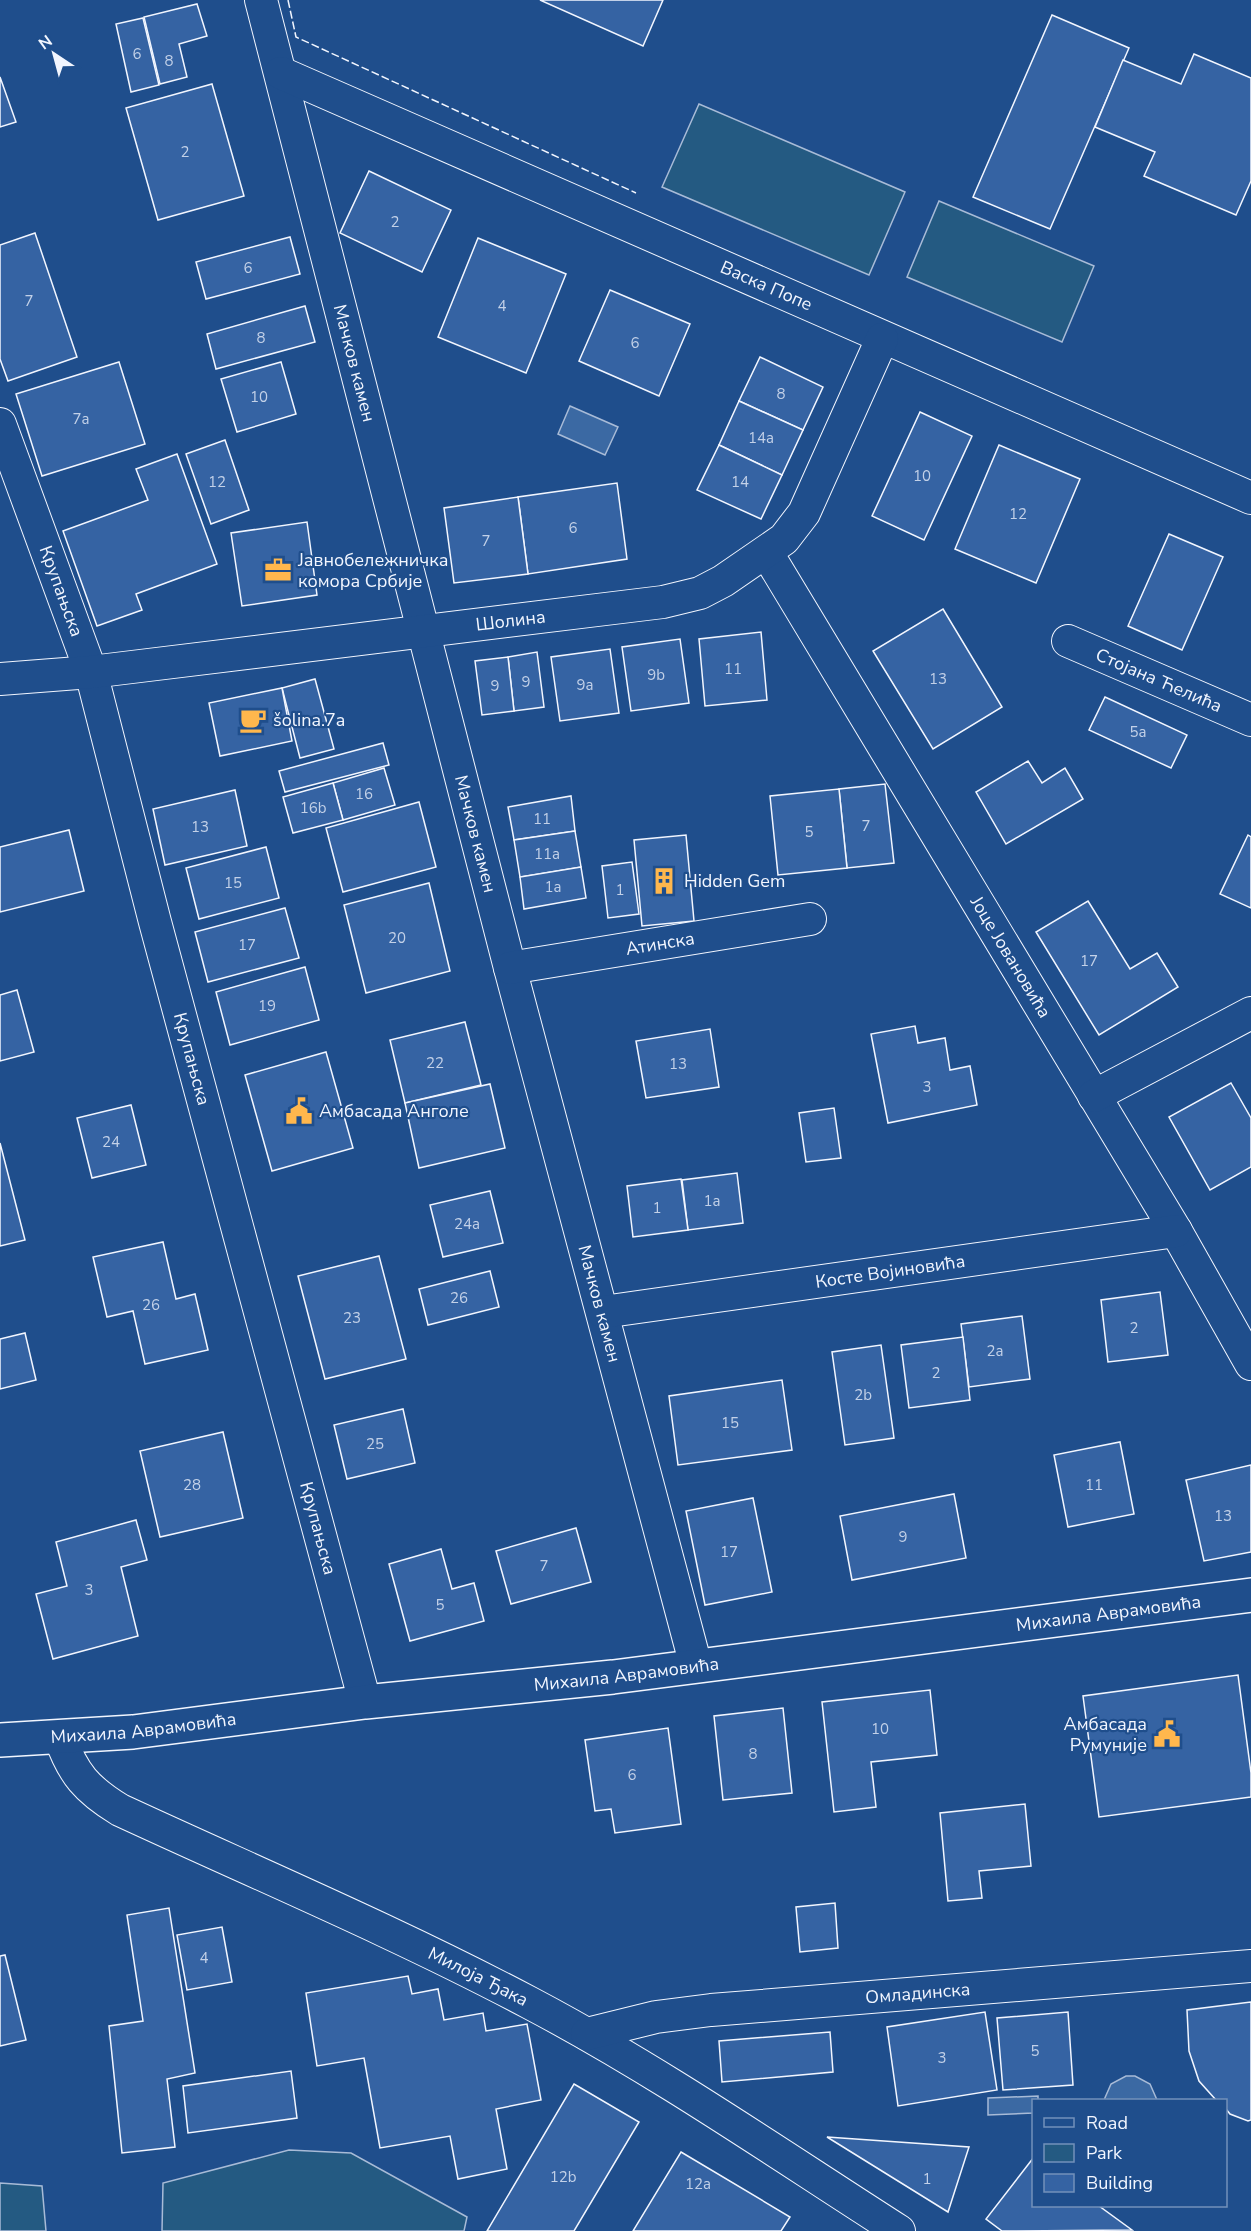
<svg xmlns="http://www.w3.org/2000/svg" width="1251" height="2231" font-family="'Nunito Sans',sans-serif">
  <rect width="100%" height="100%" fill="#1f4e8c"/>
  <g fill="#245a82" stroke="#a8bbd7" stroke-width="1.5">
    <polygon points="699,104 905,192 869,275 662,187"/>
    <polygon points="939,201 1094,266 1062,342 907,277"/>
    <polygon points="289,2150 351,2153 467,2217 464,2231 162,2231 163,2183"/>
    <polygon points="0,2183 42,2186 46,2231 0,2231"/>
  </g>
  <g fill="#3b69a3" stroke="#a8bbd7" stroke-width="1.5">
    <polygon points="570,406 618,427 605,455 558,434"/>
    <polygon points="1126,2076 1135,2076 1150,2084 1157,2100 1104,2100 1111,2084"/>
    <polygon points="1038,2096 1038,2100 1034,2100 1033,2113 988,2115 988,2098"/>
  </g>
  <g fill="#3563a3" stroke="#f2f6ff" stroke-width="1.5">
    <polygon points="540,0 663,0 643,46"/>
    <polygon points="197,4 207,36 179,44 187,77 160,84 144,17"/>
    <polygon points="1052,15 1129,48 1050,229 973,197"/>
    <polygon points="143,18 159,85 131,92 116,24"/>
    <polygon points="1194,54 1251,78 1251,181 1236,215 1144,176 1155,152 1095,127 1123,60 1181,84"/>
    <polygon points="0,77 16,122 0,127"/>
    <polygon points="212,84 244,196 158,220 126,108"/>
    <polygon points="369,171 451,210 422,272 340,233"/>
    <polygon points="35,233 77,357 8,381 0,359 0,245"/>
    <polygon points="290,237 300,274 206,299 196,262"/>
    <polygon points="478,238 566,274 526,373 438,337"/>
    <polygon points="610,290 690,324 659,396 579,361"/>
    <polygon points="305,306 315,342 216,369 207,334"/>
    <polygon points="760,357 823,387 803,430 739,401"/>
    <polygon points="119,362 145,444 42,476 16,394"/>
    <polygon points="281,362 296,414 237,432 221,379"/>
    <polygon points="739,401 803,430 782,475 719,445"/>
    <polygon points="920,412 972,436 924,540 872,516"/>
    <polygon points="225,440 249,510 211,524 186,454"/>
    <polygon points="719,445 782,475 761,519 697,490"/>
    <polygon points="999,445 1080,479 1036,583 955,549"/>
    <polygon points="177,454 217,564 136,594 142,610 97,626 63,531 148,500 136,469"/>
    <polygon points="617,483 627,559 528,574 518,497"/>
    <polygon points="518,497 528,574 454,583 444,508"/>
    <polygon points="307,522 317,595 242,606 231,533"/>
    <polygon points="1169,534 1223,557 1182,650 1128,626"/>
    <polygon points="943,609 1002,707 933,749 873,651"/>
    <polygon points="761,632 767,700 705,706 699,639"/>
    <polygon points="680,639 689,703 631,711 622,647"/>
    <polygon points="610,649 619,713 560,721 551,657"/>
    <polygon points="537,652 544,707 514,711 508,657"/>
    <polygon points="508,657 514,711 482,715 475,661"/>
    <polygon points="315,679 334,749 300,758 282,688"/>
    <polygon points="282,688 292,741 220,756 209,703"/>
    <polygon points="1105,697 1187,735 1171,768 1089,730"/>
    <polygon points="383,743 389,765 285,792 279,771"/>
    <polygon points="1028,761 1042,783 1065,768 1083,799 1006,844 976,792"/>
    <polygon points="384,768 395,805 343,820 333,783"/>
    <polygon points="333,783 343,820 293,833 283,797"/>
    <polygon points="885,784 894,863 847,868 839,789"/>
    <polygon points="839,789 847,868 778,875 770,796"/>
    <polygon points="235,790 247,846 165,865 153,809"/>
    <polygon points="571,796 575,831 514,840 508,807"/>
    <polygon points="419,802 436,867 343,892 326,828"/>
    <polygon points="69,830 84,891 0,912 0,847"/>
    <polygon points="575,831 581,867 520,877 514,840"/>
    <polygon points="686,835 694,921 642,926 634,840"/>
    <polygon points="1248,835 1251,837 1251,908 1220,894"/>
    <polygon points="266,847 279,898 199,919 186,868"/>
    <polygon points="632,862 639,914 608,918 602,866"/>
    <polygon points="581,867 586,898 524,909 520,877"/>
    <polygon points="429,883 450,971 366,993 344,905"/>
    <polygon points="1088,901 1130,969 1157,953 1178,987 1099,1035 1036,932"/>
    <polygon points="285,908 299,958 208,982 195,932"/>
    <polygon points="305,967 319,1020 230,1045 216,992"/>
    <polygon points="17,990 34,1052 0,1061 0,995"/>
    <polygon points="465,1022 481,1085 405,1103 390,1040"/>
    <polygon points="915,1026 918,1043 945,1038 950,1070 970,1066 977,1105 888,1123 871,1034"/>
    <polygon points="710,1029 719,1087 646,1098 636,1041"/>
    <polygon points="326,1052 353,1148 272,1171 245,1075"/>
    <polygon points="1231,1083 1251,1118 1251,1167 1210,1190 1169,1117"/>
    <polygon points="490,1084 505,1148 419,1168 405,1103"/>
    <polygon points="131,1105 146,1165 92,1178 77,1118"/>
    <polygon points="834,1108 841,1158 806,1162 799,1113"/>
    <polygon points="0,1143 25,1240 0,1246"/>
    <polygon points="737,1173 743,1223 688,1230 682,1180"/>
    <polygon points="681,1179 688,1230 633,1237 627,1186"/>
    <polygon points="490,1191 503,1243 443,1257 430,1205"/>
    <polygon points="163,1242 176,1299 195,1294 208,1350 145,1364 133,1311 107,1317 93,1257"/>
    <polygon points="379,1256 406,1359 325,1379 298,1276"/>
    <polygon points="490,1271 499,1307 428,1325 419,1289"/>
    <polygon points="1160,1292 1168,1355 1108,1362 1101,1300"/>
    <polygon points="1022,1316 1030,1379 969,1387 961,1324"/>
    <polygon points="25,1333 36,1380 0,1389 0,1339"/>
    <polygon points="963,1337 970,1400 909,1408 901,1345"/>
    <polygon points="881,1345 894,1438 845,1445 832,1352"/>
    <polygon points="782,1380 792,1450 678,1465 669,1396"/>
    <polygon points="403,1409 415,1463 347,1479 334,1425"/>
    <polygon points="223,1432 243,1518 160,1537 140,1451"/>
    <polygon points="1120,1442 1134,1514 1068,1527 1054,1455"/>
    <polygon points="1251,1465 1251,1552 1204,1561 1186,1480"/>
    <polygon points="954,1494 966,1558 852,1580 840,1516"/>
    <polygon points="753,1498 772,1592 705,1605 686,1511"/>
    <polygon points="136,1520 147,1560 121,1567 138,1636 53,1659 36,1594 67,1586 56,1542"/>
    <polygon points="576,1528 591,1582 511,1604 496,1551"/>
    <polygon points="441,1549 452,1589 474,1583 484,1621 410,1641 389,1564"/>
    <polygon points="1238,1675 1251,1773 1251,1797 1099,1817 1083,1696"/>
    <polygon points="930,1690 937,1755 871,1762 876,1807 834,1812 822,1702"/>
    <polygon points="783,1708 792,1793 723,1800 714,1716"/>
    <polygon points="668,1728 681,1824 615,1833 611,1809 595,1811 585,1740"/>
    <polygon points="1025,1804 1031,1866 979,1871 982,1898 948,1901 940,1813"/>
    <polygon points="835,1903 838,1948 800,1952 796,1907"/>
    <polygon points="169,1908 195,2073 167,2079 175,2147 122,2153 109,2026 143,2021 127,1915"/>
    <polygon points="222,1927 232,1982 187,1990 177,1935"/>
    <polygon points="5,1955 26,2040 0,2046 0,1956"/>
    <polygon points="408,1976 412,1994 438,1989 444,2020 483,2013 486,2031 527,2024 541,2100 496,2109 507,2169 458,2179 450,2136 380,2148 364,2058 317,2066 306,1993"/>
    <polygon points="1251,2002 1251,2120 1248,2121 1230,2114 1226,2109 1226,2100 1216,2100 1199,2081 1189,2051 1187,2010"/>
    <polygon points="985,2012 997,2090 898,2106 887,2027"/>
    <polygon points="1068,2012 1073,2085 1003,2090 997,2018"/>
    <polygon points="830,2032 833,2072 722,2082 719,2041"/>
    <polygon points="291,2071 297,2118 188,2133 183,2086"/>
    <polygon points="574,2084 639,2122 574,2231 487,2231"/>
    <polygon points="827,2137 969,2147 948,2212"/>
    <polygon points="681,2152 790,2217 781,2231 633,2231"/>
    <polygon points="1034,2157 1034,2206 1099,2206 1132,2230 1002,2231 986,2219"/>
  </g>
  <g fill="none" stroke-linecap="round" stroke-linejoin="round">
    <defs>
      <g id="minor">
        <path id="s1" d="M261,0L510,968L696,1666"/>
        <path id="s2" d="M281,73L1251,498"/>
        <path id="s3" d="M0,424L91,672L155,922L365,1702"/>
        <path id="s4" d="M767,553L1176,1231L1251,1364"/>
        <path id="s5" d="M1068,641L1251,720"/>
        <path id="s6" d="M0,679L91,672L663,602L700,593L723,581L784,539L804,513L882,339"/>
        <path id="s7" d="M510,968L810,919"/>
        <polyline points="1094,1096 1251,1013"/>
        <path id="s8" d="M603,1312L1176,1231"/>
        <path id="s9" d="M60,1737C73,1774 87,1790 120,1810C256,1873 398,1933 530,2003C657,2070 777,2153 899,2231"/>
        <path id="s10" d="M587,2034L656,2017L711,2010L1251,1966"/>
      </g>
      <g id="tertiary">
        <path id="s11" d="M0,1740L133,1732L365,1702L613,1677L1251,1595"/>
      </g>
    </defs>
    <use href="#minor" stroke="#f2f6ff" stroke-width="34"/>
    <use href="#tertiary" stroke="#f2f6ff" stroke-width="36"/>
    <use href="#minor" stroke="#1f4e8c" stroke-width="32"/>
    <use href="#tertiary" stroke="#1f4e8c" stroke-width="33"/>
    <polyline stroke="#f2f6ff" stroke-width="1.5" stroke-dasharray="8 3" stroke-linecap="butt" points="288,0 296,37 636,193"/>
  </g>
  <defs>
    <symbol id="office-bare" viewBox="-9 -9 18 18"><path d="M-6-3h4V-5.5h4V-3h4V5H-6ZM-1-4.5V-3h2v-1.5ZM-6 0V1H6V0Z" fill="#ffb74d" stroke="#1f4e8c" stroke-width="2.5" paint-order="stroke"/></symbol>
    <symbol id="cafe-bare" viewBox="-9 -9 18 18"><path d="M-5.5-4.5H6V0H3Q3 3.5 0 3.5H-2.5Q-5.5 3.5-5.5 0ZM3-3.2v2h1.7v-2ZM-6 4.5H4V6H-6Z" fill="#ffb74d" stroke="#1f4e8c" stroke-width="2.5" paint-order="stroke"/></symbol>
    <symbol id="building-bare" viewBox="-9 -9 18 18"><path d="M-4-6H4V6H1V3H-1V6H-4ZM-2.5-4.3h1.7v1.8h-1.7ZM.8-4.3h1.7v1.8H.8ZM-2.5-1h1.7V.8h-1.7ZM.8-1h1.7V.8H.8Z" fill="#ffb74d" stroke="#1f4e8c" stroke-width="2.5" paint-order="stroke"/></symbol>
    <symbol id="civic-bare" viewBox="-9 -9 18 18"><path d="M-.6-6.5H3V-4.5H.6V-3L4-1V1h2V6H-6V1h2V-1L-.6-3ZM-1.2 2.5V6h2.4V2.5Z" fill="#ffb74d" stroke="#1f4e8c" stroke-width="2.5" paint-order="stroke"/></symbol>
  </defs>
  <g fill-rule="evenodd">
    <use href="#office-bare" x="259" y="551" width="38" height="38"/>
    <use href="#cafe-bare" x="234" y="701" width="38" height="38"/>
    <use href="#building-bare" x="645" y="862" width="38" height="38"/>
    <use href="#civic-bare" x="280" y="1092" width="38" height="38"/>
    <use href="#civic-bare" x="1148" y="1715" width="38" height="38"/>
  </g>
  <g text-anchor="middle" stroke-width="4.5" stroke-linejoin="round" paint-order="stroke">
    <g font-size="15" fill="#c3d1e8">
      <text x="137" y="59">6</text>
      <text x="169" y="66">8</text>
      <text x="185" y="157">2</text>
      <text x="395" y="227">2</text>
      <text x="248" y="273">6</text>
      <text x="29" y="306">7</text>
      <text x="502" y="311">4</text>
      <text x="261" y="343">8</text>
      <text x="635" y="348">6</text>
      <text x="781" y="399">8</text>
      <text x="259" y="402">10</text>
      <text x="81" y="424">7a</text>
      <text x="761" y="443">14a</text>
      <text x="922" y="481">10</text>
      <text x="217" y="487">12</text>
      <text x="740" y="487">14</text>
      <text x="1018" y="519">12</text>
      <text x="573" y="533">6</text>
      <text x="486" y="546">7</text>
      <text x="733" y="674">11</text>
      <text x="656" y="680">9b</text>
      <text x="938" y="684">13</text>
      <text x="526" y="687">9</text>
      <text x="585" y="690">9a</text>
      <text x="495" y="691">9</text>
      <text x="1138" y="737">5a</text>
      <text x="364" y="799">16</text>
      <text x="313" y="813">16b</text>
      <text x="542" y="824">11</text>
      <text x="866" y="831">7</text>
      <text x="200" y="832">13</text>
      <text x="809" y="837">5</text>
      <text x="547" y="859">11a</text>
      <text x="233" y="888">15</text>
      <text x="553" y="892">1a</text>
      <text x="620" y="895">1</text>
      <text x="397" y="943">20</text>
      <text x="247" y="950">17</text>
      <text x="1089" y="966">17</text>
      <text x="267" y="1011">19</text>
      <text x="435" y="1068">22</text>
      <text x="678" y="1069">13</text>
      <text x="927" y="1092">3</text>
      <text x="111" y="1147">24</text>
      <text x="712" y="1206">1a</text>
      <text x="657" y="1213">1</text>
      <text x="467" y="1229">24a</text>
      <text x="459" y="1303">26</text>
      <text x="151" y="1310">26</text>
      <text x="352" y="1323">23</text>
      <text x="1134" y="1333">2</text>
      <text x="995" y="1356">2a</text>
      <text x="936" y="1378">2</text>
      <text x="863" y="1400">2b</text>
      <text x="730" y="1428">15</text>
      <text x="375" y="1449">25</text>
      <text x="192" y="1490">28</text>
      <text x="1094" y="1490">11</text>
      <text x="1223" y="1521">13</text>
      <text x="903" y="1542">9</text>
      <text x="729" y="1557">17</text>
      <text x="544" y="1571">7</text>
      <text x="89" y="1595">3</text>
      <text x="440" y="1610">5</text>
      <text x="880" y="1734">10</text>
      <text x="753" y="1759">8</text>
      <text x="632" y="1780">6</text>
      <text x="204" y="1963">4</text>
      <text x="1035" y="2056">5</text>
      <text x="942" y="2063">3</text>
      <text x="563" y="2182">12b</text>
      <text x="927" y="2184">1</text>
      <text x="698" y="2189">12a</text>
    </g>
    <g font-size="18" fill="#f2f6ff" stroke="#1f4e8c">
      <text dy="6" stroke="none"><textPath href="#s2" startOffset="530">Васка Попе</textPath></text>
      <text dy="6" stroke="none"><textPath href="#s1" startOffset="375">Мачков камен</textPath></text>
      <text dy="6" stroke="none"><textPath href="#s3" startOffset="178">Крупањска</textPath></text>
      <text dy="6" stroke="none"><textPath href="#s6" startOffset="514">Шолина</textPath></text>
      <text dy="6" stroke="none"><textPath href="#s5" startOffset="99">Стојана Ћелића</textPath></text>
      <text dy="6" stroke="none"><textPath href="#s1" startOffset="861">Мачков камен</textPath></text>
      <text dy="6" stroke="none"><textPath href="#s7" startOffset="152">Атинска</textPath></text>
      <text dy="6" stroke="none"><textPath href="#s4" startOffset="472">Јоце Јовановића</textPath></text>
      <text dy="6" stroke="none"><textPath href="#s3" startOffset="664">Крупањска</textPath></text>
      <text dy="6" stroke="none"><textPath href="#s8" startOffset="290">Косте Војиновића</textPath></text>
      <text dy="6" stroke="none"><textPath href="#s1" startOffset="1347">Мачков камен</textPath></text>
      <text dy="6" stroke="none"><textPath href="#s3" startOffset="1150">Крупањска</textPath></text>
      <text dy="6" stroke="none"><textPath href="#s11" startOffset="1116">Михаила Аврамовића</textPath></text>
      <text dy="6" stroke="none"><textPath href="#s11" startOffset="630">Михаила Аврамовића</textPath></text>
      <text dy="6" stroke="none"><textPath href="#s11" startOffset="144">Михаила Аврамовића</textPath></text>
      <text dy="6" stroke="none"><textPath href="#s9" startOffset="492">Милоја Ђака</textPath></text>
      <text dy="6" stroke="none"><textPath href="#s10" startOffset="334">Омладинска</textPath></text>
    </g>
    <g font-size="18" fill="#f2f6ff" stroke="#1f4e8c" text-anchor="start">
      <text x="298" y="566">Јавнобележничка<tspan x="298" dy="21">комора Србије</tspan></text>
      <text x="273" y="726">šolina.7a</text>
      <text x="684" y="887">Hidden Gem</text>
      <text x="319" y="1117">Амбасада Анголе</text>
      <text x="1147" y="1730" text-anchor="end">Амбасада<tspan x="1147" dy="21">Румуније</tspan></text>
    </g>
  </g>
  <rect x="1032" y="2099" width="195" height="108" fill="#1f4e8c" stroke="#7391ba" stroke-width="1.5"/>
  <rect x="1044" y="2118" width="30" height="9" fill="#1f4e8c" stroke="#7391ba" stroke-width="1.5"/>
  <text x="1086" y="2129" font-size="18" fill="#f2f6ff">Road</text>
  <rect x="1044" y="2144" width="30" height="18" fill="#245a82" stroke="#7391ba" stroke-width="1.5"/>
  <text x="1086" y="2159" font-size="18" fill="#f2f6ff">Park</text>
  <rect x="1044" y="2174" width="30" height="18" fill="#3563a3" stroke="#7391ba" stroke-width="1.5"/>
  <text x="1086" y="2189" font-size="18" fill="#f2f6ff">Building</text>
  <g transform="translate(54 54) rotate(324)" stroke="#1f4e8c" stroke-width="4.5" paint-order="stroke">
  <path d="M0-4.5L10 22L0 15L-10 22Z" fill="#f2f6ff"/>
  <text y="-9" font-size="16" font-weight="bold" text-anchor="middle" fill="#f2f6ff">N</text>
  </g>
</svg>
